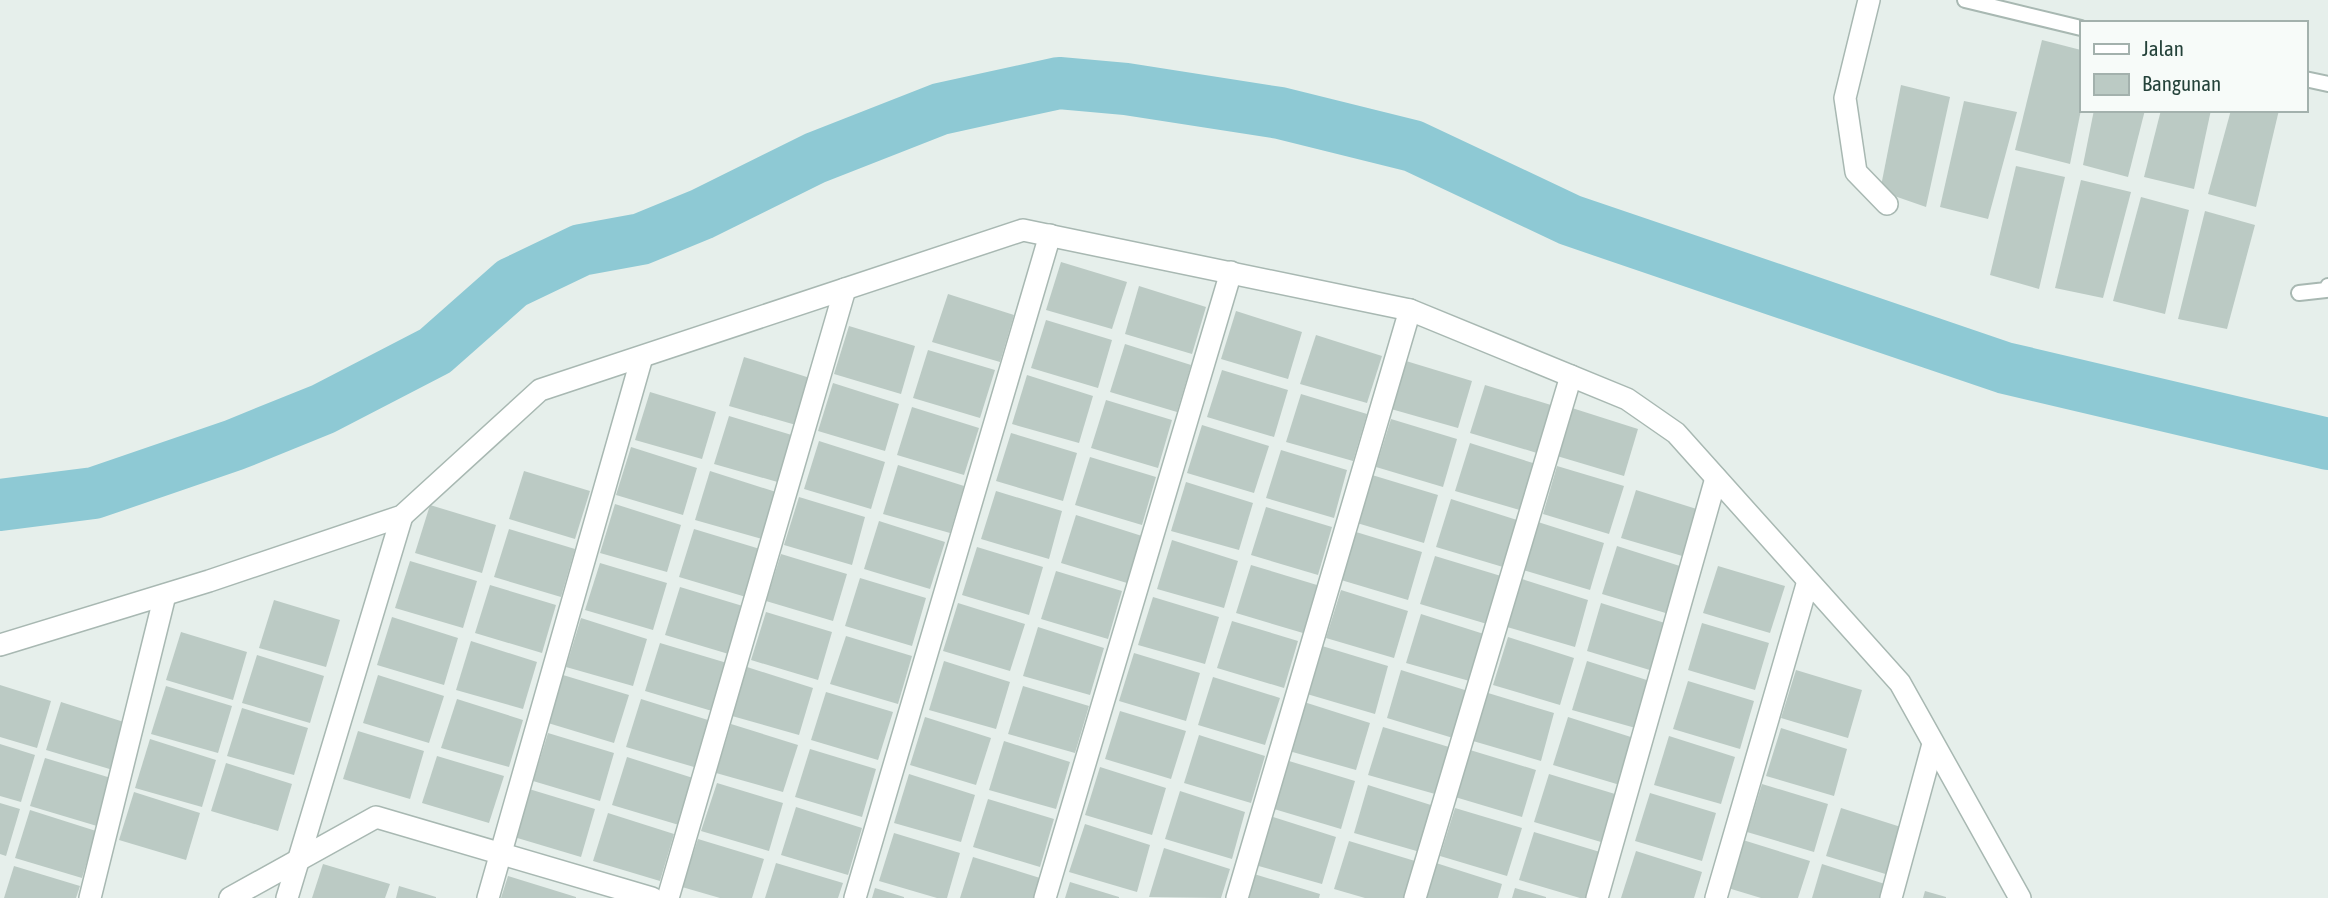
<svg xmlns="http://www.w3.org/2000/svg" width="2328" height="898" font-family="'Asap Condensed',sans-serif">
  <rect width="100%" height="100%" fill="#e6efeb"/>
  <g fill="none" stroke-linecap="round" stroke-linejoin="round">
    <polyline stroke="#8ec9d4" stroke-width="52" points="0,505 94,493 234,445 323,409 435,351 512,283 581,250 641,239 702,214 815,158 940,109 1059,83 1126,89 1280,113 1413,146 1570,220 2005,368 2328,444"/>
  </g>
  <g fill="#bbcac4">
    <polygon points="2042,40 2081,50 2081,110 2070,164 2015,150"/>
    <polygon points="1901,85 1950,97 1926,207 1880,191"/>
    <polygon points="1964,101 2017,112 1988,219 1940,207"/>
    <polygon points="2094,110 2145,110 2128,177 2083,165"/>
    <polygon points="2161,110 2211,110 2194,189 2144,177"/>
    <polygon points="2231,110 2279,110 2256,207 2208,194"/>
    <polygon points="2016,166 2065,177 2039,289 1990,275"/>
    <polygon points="2081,180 2131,192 2103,298 2055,288"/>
    <polygon points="2141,197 2189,210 2165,314 2113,301"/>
    <polygon points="2205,211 2255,225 2227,329 2178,319"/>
    <polygon points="1061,262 1127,282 1112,329 1046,310"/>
    <polygon points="1139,286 1206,307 1192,354 1125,334"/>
    <polygon points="948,294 1014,315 1000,362 932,342"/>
    <polygon points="1236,311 1302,332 1288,379 1221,359"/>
    <polygon points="1046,320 1112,340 1098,388 1031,368"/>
    <polygon points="849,326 915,346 901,394 834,374"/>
    <polygon points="1316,335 1382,356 1367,403 1300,384"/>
    <polygon points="1125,344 1191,365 1177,412 1110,392"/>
    <polygon points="928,350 995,370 980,418 913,398"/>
    <polygon points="744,357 810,378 796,425 729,406"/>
    <polygon points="1406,361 1472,381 1458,428 1391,409"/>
    <polygon points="1222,370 1288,390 1274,437 1207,417"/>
    <polygon points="1027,375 1093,396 1079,443 1012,424"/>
    <polygon points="833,383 899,404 885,451 818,431"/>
    <polygon points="1485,385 1551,405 1537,453 1470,433"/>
    <polygon points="650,392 716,412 702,459 635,440"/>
    <polygon points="1301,394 1367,414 1353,461 1286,442"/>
    <polygon points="1106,400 1172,420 1158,468 1091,448"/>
    <polygon points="912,407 979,428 964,475 897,455"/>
    <polygon points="1572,408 1638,429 1624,476 1557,456"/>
    <polygon points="729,416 795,436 781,483 714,464"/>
    <polygon points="1391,419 1457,439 1443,487 1376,467"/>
    <polygon points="1202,425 1269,446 1254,493 1187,473"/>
    <polygon points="1011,433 1077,453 1063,501 996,481"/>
    <polygon points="819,441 885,462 871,509 804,489"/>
    <polygon points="1470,443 1536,464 1523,511 1455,491"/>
    <polygon points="631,447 697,468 683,515 616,495"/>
    <polygon points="1281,450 1347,470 1334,518 1266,498"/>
    <polygon points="1090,457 1156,477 1142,525 1075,505"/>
    <polygon points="898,465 964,486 950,533 883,514"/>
    <polygon points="1557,466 1624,486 1609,534 1543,514"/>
    <polygon points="524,471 590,491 575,539 509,519"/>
    <polygon points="710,471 776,492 762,539 695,520"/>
    <polygon points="1372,475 1438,495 1424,543 1357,523"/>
    <polygon points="1186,482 1253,503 1239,550 1171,531"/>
    <polygon points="1636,490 1703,511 1689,558 1621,538"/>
    <polygon points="996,491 1062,511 1049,559 981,539"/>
    <polygon points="799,497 865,517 852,565 784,545"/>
    <polygon points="1451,499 1517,520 1503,567 1436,547"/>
    <polygon points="615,504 681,525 667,572 600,553"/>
    <polygon points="430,505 496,525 482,573 415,553"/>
    <polygon points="1266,507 1332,527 1318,575 1251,555"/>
    <polygon points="1076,515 1142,536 1127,583 1061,563"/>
    <polygon points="879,521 945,542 930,589 864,569"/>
    <polygon points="1538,522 1604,543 1590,590 1523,570"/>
    <polygon points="509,529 575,549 561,597 494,577"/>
    <polygon points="694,529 760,549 746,597 679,577"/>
    <polygon points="1356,532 1422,552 1408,600 1341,580"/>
    <polygon points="1172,540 1238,561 1224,608 1157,589"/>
    <polygon points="1617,546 1683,567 1669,614 1602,594"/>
    <polygon points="977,547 1043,567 1029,615 962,595"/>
    <polygon points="781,554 847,574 833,621 766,601"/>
    <polygon points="1435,556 1501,576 1487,624 1420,604"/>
    <polygon points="410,561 477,581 463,628 395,608"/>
    <polygon points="600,563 667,583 653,630 585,610"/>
    <polygon points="1251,565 1317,585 1303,633 1236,613"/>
    <polygon points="1718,566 1785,586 1770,633 1703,613"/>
    <polygon points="1056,571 1122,591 1108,639 1041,619"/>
    <polygon points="860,578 926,598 912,646 845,626"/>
    <polygon points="1522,579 1588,600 1575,647 1507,627"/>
    <polygon points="490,585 556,605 542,653 475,633"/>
    <polygon points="680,587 746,607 732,655 665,635"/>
    <polygon points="1341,590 1408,611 1394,658 1326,638"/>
    <polygon points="1153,597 1219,617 1205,664 1138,645"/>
    <polygon points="274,600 340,620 326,667 259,648"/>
    <polygon points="958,603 1025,624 1010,671 943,651"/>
    <polygon points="1601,603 1668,624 1653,671 1587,651"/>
    <polygon points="766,612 832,632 818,680 751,660"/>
    <polygon points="1421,614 1487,635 1473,682 1406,663"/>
    <polygon points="392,617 458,638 444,685 377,665"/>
    <polygon points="581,618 647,639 633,686 566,667"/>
    <polygon points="1232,621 1298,641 1284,688 1217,668"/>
    <polygon points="1702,623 1769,643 1755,690 1688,670"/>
    <polygon points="1038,627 1104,648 1090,695 1023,676"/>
    <polygon points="181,632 247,652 233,700 166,680"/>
    <polygon points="846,636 912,656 898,704 830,684"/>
    <polygon points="1508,637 1574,658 1560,705 1493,685"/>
    <polygon points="471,641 537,662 523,709 456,690"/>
    <polygon points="660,643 727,663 712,711 645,691"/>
    <polygon points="1322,646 1388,666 1375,714 1307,694"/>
    <polygon points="1134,653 1200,673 1186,721 1119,701"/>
    <polygon points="257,655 324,676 310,723 242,703"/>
    <polygon points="944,661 1010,682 996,729 929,710"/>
    <polygon points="1587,661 1653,682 1639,729 1572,710"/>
    <polygon points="747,667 813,688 799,735 732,716"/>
    <polygon points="1401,670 1468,691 1453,738 1387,718"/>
    <polygon points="1796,670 1862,690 1848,738 1781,718"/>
    <polygon points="378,675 444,696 429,743 363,723"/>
    <polygon points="563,675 629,695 614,743 548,723"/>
    <polygon points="1213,677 1280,698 1265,745 1198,725"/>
    <polygon points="1688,681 1754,701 1740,749 1673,729"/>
    <polygon points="0,685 51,701 37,748 0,737"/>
    <polygon points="166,686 232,706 218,753 151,734"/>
    <polygon points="1023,686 1089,706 1075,753 1008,734"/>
    <polygon points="826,692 893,712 878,760 811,740"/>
    <polygon points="1488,693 1554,713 1541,761 1473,741"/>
    <polygon points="457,699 523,720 509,767 441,748"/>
    <polygon points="641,699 708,720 694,767 626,747"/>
    <polygon points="61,702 127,723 113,770 46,750"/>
    <polygon points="1304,702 1370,723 1356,770 1289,751"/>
    <polygon points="242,708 308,728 294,775 227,756"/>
    <polygon points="1120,711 1186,731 1171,779 1105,759"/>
    <polygon points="925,717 991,738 976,785 910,765"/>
    <polygon points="1568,717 1634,738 1620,785 1553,765"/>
    <polygon points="731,724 798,745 783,792 716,773"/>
    <polygon points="1383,727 1449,747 1435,794 1368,775"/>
    <polygon points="1781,728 1847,749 1834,796 1766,776"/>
    <polygon points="358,731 424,751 410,799 343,779"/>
    <polygon points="548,733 614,753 600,801 533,781"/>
    <polygon points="1199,735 1265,756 1251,803 1184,783"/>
    <polygon points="1669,736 1735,757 1721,804 1654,785"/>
    <polygon points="150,739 216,760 202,807 135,788"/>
    <polygon points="1004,741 1070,762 1056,809 989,790"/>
    <polygon points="0,744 35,755 21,802 0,796"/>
    <polygon points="810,749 876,769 862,817 795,797"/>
    <polygon points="1470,750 1536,770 1522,817 1455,797"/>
    <polygon points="437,756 504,776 489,823 422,803"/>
    <polygon points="627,757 693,778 679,825 612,805"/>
    <polygon points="45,758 111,778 97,826 30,806"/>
    <polygon points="1289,761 1355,781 1341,829 1274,809"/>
    <polygon points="226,763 292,784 278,831 211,811"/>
    <polygon points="1100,767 1166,788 1152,835 1085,815"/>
    <polygon points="909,774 975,795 961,842 894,823"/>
    <polygon points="1549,774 1615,794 1601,842 1534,822"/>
    <polygon points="717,783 783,803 769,851 701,831"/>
    <polygon points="1762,784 1828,804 1814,852 1747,832"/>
    <polygon points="1368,785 1434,806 1420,852 1354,833"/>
    <polygon points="529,789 595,809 581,857 514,837"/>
    <polygon points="1180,791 1245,812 1232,859 1165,839"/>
    <polygon points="134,792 200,813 186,860 119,840"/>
    <polygon points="1650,793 1716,813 1702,861 1635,841"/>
    <polygon points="988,799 1054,819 1040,867 973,847"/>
    <polygon points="0,803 20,809 6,856 0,854"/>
    <polygon points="796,807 862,828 848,875 781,855"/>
    <polygon points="1455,808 1522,828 1507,876 1440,856"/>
    <polygon points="1841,808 1904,828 1892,876 1826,856"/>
    <polygon points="30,810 96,831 82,878 15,858"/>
    <polygon points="608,813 674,834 660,881 593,861"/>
    <polygon points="1270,816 1336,837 1322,884 1255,865"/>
    <polygon points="1085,824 1150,845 1137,892 1069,872"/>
    <polygon points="1534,832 1600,852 1587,898 1580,898 1519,880"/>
    <polygon points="894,833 960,853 947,898 937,898 879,881"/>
    <polygon points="698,839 764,859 752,898 720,898 682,887"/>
    <polygon points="1743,840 1810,861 1798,898 1761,898 1728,888"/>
    <polygon points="1349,841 1415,861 1404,898 1365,898 1334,889"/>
    <polygon points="1164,848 1230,869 1221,898 1149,897"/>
    <polygon points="1636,851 1702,872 1694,898 1621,898"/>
    <polygon points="973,857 1040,878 1034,898 960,898"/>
    <polygon points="776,863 843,883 838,898 765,898"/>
    <polygon points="1436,863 1502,884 1498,898 1425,898"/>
    <polygon points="323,864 390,884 385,898 312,898"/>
    <polygon points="1822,864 1888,885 1885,898 1812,898"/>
    <polygon points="14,866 80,886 76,898 4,898"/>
    <polygon points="1254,874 1320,894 1319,898 1246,898"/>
    <polygon points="508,876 576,897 576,898 501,898"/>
    <polygon points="1070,882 1119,897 1119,898 1065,898"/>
    <polygon points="399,886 436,897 436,898 396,898"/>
    <polygon points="875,888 904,897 904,898 872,898"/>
    <polygon points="1515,888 1546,897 1546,898 1512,898"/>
    <polygon points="1925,891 1946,897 1946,898 1923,898"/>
  </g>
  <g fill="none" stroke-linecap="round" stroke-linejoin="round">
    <defs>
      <g id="lane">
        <polyline points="1965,0 2081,28"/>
        <polyline points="2305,79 2328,84"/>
        <polyline points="2299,293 2326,290 2328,286"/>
      </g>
      <g id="street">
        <polyline points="1869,0 1845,98 1856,172 1887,204"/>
        <polyline points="0,645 209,581 402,516 540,390 1023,230 1410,310 1627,399 1676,433 1900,683 2020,898"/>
        <polyline points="90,898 165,595"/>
        <polyline points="230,898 376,817 652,898"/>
        <polyline points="287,898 402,516"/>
        <polyline points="488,898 642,357"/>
        <polyline points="668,898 845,289"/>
        <polyline points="855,898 1050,235"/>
        <polyline points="1045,898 1231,272"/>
        <polyline points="1237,898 1410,310"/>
        <polyline points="1415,898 1571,376"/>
        <polyline points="1597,898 1716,478"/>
        <polyline points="1716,898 1808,581"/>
        <polyline points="1891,898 1933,744"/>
      </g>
    </defs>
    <use href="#lane" stroke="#a8b8b2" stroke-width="18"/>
    <use href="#street" stroke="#a8b8b2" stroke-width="24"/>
    <use href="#lane" stroke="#fff" stroke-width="14"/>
    <use href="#street" stroke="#fff" stroke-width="21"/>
  </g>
  <rect x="2080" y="21" width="228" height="91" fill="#f7fbf9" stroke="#a3b1ad" stroke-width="2"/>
  <rect x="2094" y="44" width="35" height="10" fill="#ffffff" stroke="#a3b1ad" stroke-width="2"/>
  <text x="2142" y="56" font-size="21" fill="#24423a">Jalan</text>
  <rect x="2094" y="74" width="35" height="21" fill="#bbcac4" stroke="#a3b1ad" stroke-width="2"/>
  <text x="2142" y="91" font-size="21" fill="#24423a">Bangunan</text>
</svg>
